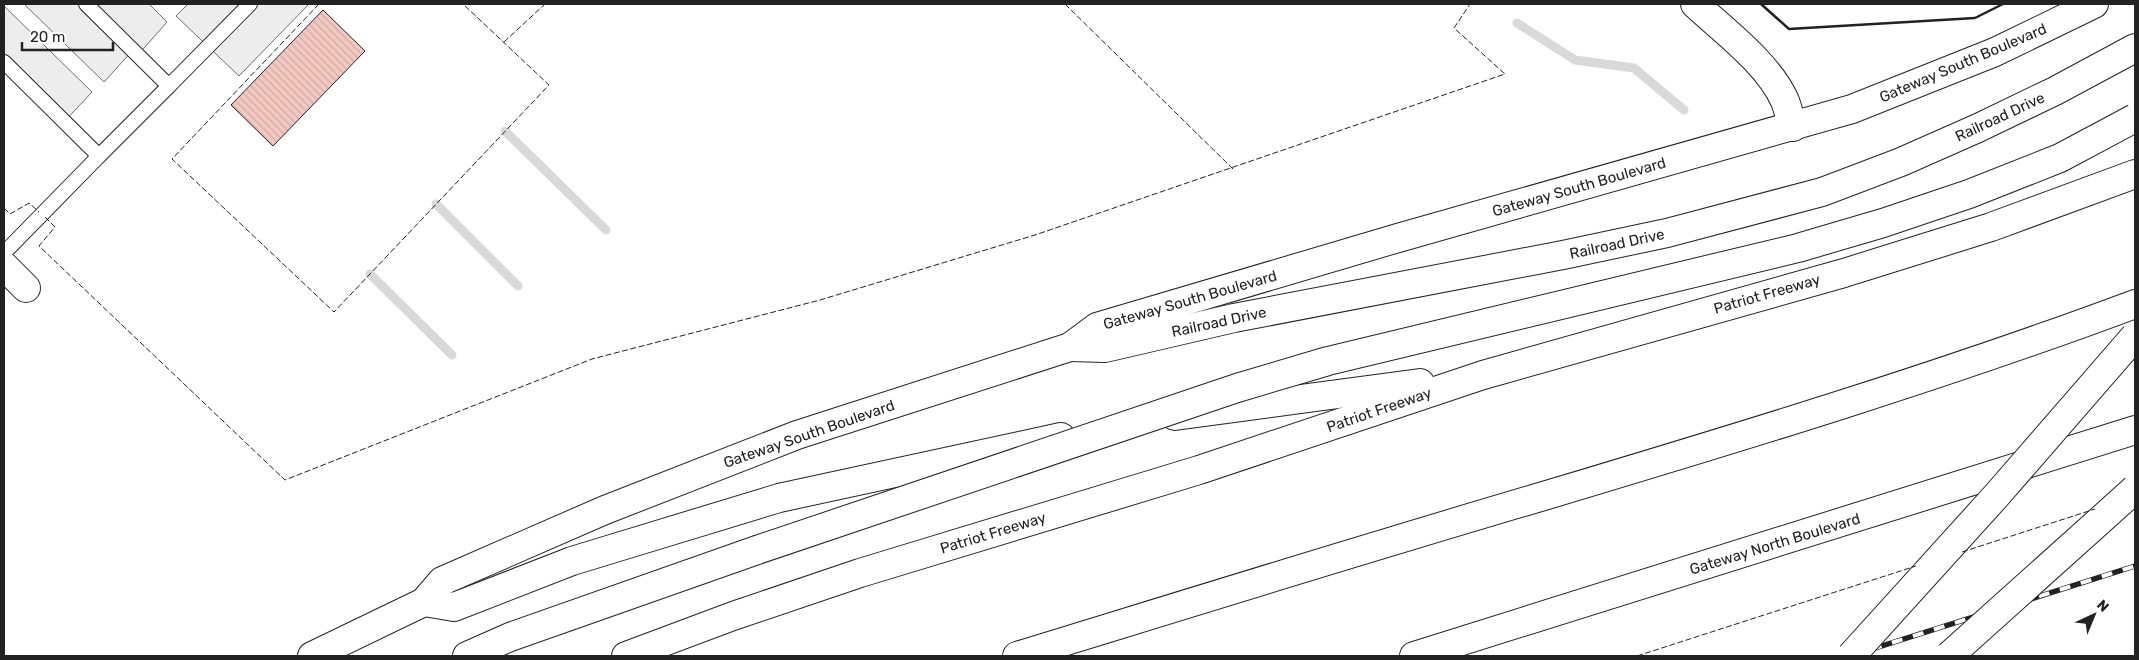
<svg xmlns="http://www.w3.org/2000/svg" width="2139" height="660" font-family="Rubik,sans-serif">
  <defs>
    <pattern id="building-back-hatch" width="6" height="6" patternUnits="userSpaceOnUse" patternTransform="scale(1.25)"><rect width="6" height="6" fill="#f3c9c0"/><path d="M-1 5l2 2M0 0l6 6M5-1l2 2" fill="none" stroke="#d0aca5"/></pattern>
  </defs>
  <rect width="100%" height="100%" fill="#fff"/>
  <g fill="#ededed" stroke="#6f6f6f">
    <polygon points="24,4 149,4 167,22 138,55 133,50 104,82"/>
    <polygon points="188,4 309,4 239,76 176,16"/>
    <polygon points="4,6 92,92 64,122 4,62"/>
  </g>
  <g fill="none" stroke-linecap="round" stroke-linejoin="round">
    <g stroke="#d9d9d9" stroke-width="9">
      <polyline points="1517,23 1575,60 1634,68 1684,110"/>
      <polyline points="505,131 606,230"/>
      <polyline points="436,204 518,286"/>
      <polyline points="370,274 452,355"/>
    </g>
  </g>
  <polygon fill="url(#building-back-hatch)" stroke="#222" points="323,10 365,51 273,146 231,105"/>
  <g fill="none" stroke-linecap="round" stroke-linejoin="round">
    <defs>
      <g id="lane">
        <polyline points="86,4 169,86 250,4"/>
        <polyline points="4,62 99,156 169,86"/>
        <polyline points="4,253 99,156"/>
      </g>
      <polyline id="street" points="4,266 26,288"/>
      <g id="secondary">
        <path d="M1695,4C1724,31 1768,63 1785,101C1788,109 1790,118 1793,127"/>
        <polyline points="1070,347 1105,348 1234,318 1563,255 1667,233 1822,192 1901,162 1978,128 2055,91 2135,48"/>
        <polyline points="312,656 424,602 442,581 605,510 797,435 1070,347 1097,327 1398,238 1852,109 1995,52 2094,4"/>
        <polyline points="1414,656 2135,430"/>
      </g>
      <g id="highway">
        <polyline points="1175,416 1420,383"/>
        <polyline points="424,602 454,607 572,561 779,498 1061,437"/>
        <polyline points="467,656 510,637 757,550"/>
        <polyline points="626,656 733,616 860,573 1199,470 1483,375 1844,273 1991,227 2135,174"/>
        <path d="M1017,656C1193,602 1370,547 1547,495C1744,436 1942,376 2135,304"/>
      </g>
    </defs>
    <use href="#lane" stroke="#222" stroke-width="16"/>
    <use href="#street" stroke="#222" stroke-width="30"/>
    <use href="#secondary" stroke="#222" stroke-width="30"/>
    <use href="#highway" stroke="#222" stroke-width="30"/>
    <use href="#lane" stroke="#fff" stroke-width="14"/>
    <use href="#street" stroke="#fff" stroke-width="28"/>
    <use href="#secondary" stroke="#fff" stroke-width="28"/>
    <use href="#highway" stroke="#fff" stroke-width="28"/>
    <defs>
      <polyline id="rail" points="1850,656 2135,566"/>
    </defs>
    <use href="#rail" stroke="#222" stroke-width="5.5"/>
    <use href="#rail" stroke="#fff" stroke-width="4" stroke-dasharray="11" stroke-linecap="butt"/>
    <defs>
      <g id="secondary-bridge">
        <polyline points="1851,656 1996,496 2135,336"/>
        <polyline points="1949,656 2135,489"/>
      </g>
      <polyline id="highway-bridge" points="757,550 1237,388 1328,361 1798,248 1883,223 1969,194 2060,158 2135,118"/>
    </defs>
    <use href="#secondary-bridge" stroke="#222" stroke-width="30" stroke-linecap="butt"/>
    <use href="#highway-bridge" stroke="#222" stroke-width="30" stroke-linecap="butt"/>
    <use href="#secondary-bridge" stroke="#fff" stroke-width="28"/>
    <use href="#highway-bridge" stroke="#fff" stroke-width="28"/>
    <g stroke="#222" stroke-width="1" stroke-dasharray="6 2.5" stroke-linecap="butt">
      <polyline points="319,4 172,159 334,312 549,85 463,4"/>
      <polyline points="1065,4 1233,169"/>
      <polyline points="504,42 545,4"/>
      <polyline points="4,208 10,214 29,203 39,212"/>
      <polyline points="45,217 55,227 39,246 285,480 592,359 820,300 1035,235 1505,74 1454,28 1470,4"/>
      <polyline points="1962,552 2095,509"/>
      <polyline points="1637,656 1916,566"/>
    </g>
    <polyline stroke="#222" stroke-width="2.5" points="1761,4 1789,29 1975,18 2003,4"/>
  </g>
  <g text-anchor="middle" stroke-width="4" stroke-linejoin="round" paint-order="stroke">
    <g font-size="15" fill="#222" stroke="#fff">
      <text transform="translate(1963 63) rotate(-23)" y="5">Gateway South Boulevard</text>
      <text transform="translate(2000 117) rotate(-25)" y="5">Railroad Drive</text>
      <text transform="translate(1579 187) rotate(-16)" y="5">Gateway South Boulevard</text>
      <text transform="translate(1617 244) rotate(-12)" y="5">Railroad Drive</text>
      <text transform="translate(1767 294) rotate(-16)" y="5">Patriot Freeway</text>
      <text transform="translate(1190 300) rotate(-16)" y="5">Gateway South Boulevard</text>
      <text transform="translate(1219 322) rotate(-12)" y="5">Railroad Drive</text>
      <text transform="translate(1379 410) rotate(-19)" y="5">Patriot Freeway</text>
      <text transform="translate(809 434) rotate(-19)" y="5">Gateway South Boulevard</text>
      <text transform="translate(993 533) rotate(-17)" y="5">Patriot Freeway</text>
      <text transform="translate(1775 544) rotate(-17)" y="5">Gateway North Boulevard</text>
    </g>
  </g>
  <rect width="2139" height="660" fill="none" stroke="#222222" stroke-width="10"/>
  <g transform="translate(2094 615) rotate(44)" stroke="#ffffff" stroke-width="4" paint-order="stroke">
  <path d="M0-4L9 19L0 12L-9 19Z" fill="#222222"/>
  <text y="-8" font-size="14" font-weight="bold" text-anchor="middle" fill="#222222">N</text>
  </g>
  <path d="M22 42v8h91v-8" fill="none" stroke="#222222" stroke-width="2.5"/>
  <text x="30" y="42" font-size="15" fill="#222222" stroke="#ffffff" stroke-width="4" paint-order="stroke">20 m</text>
</svg>
